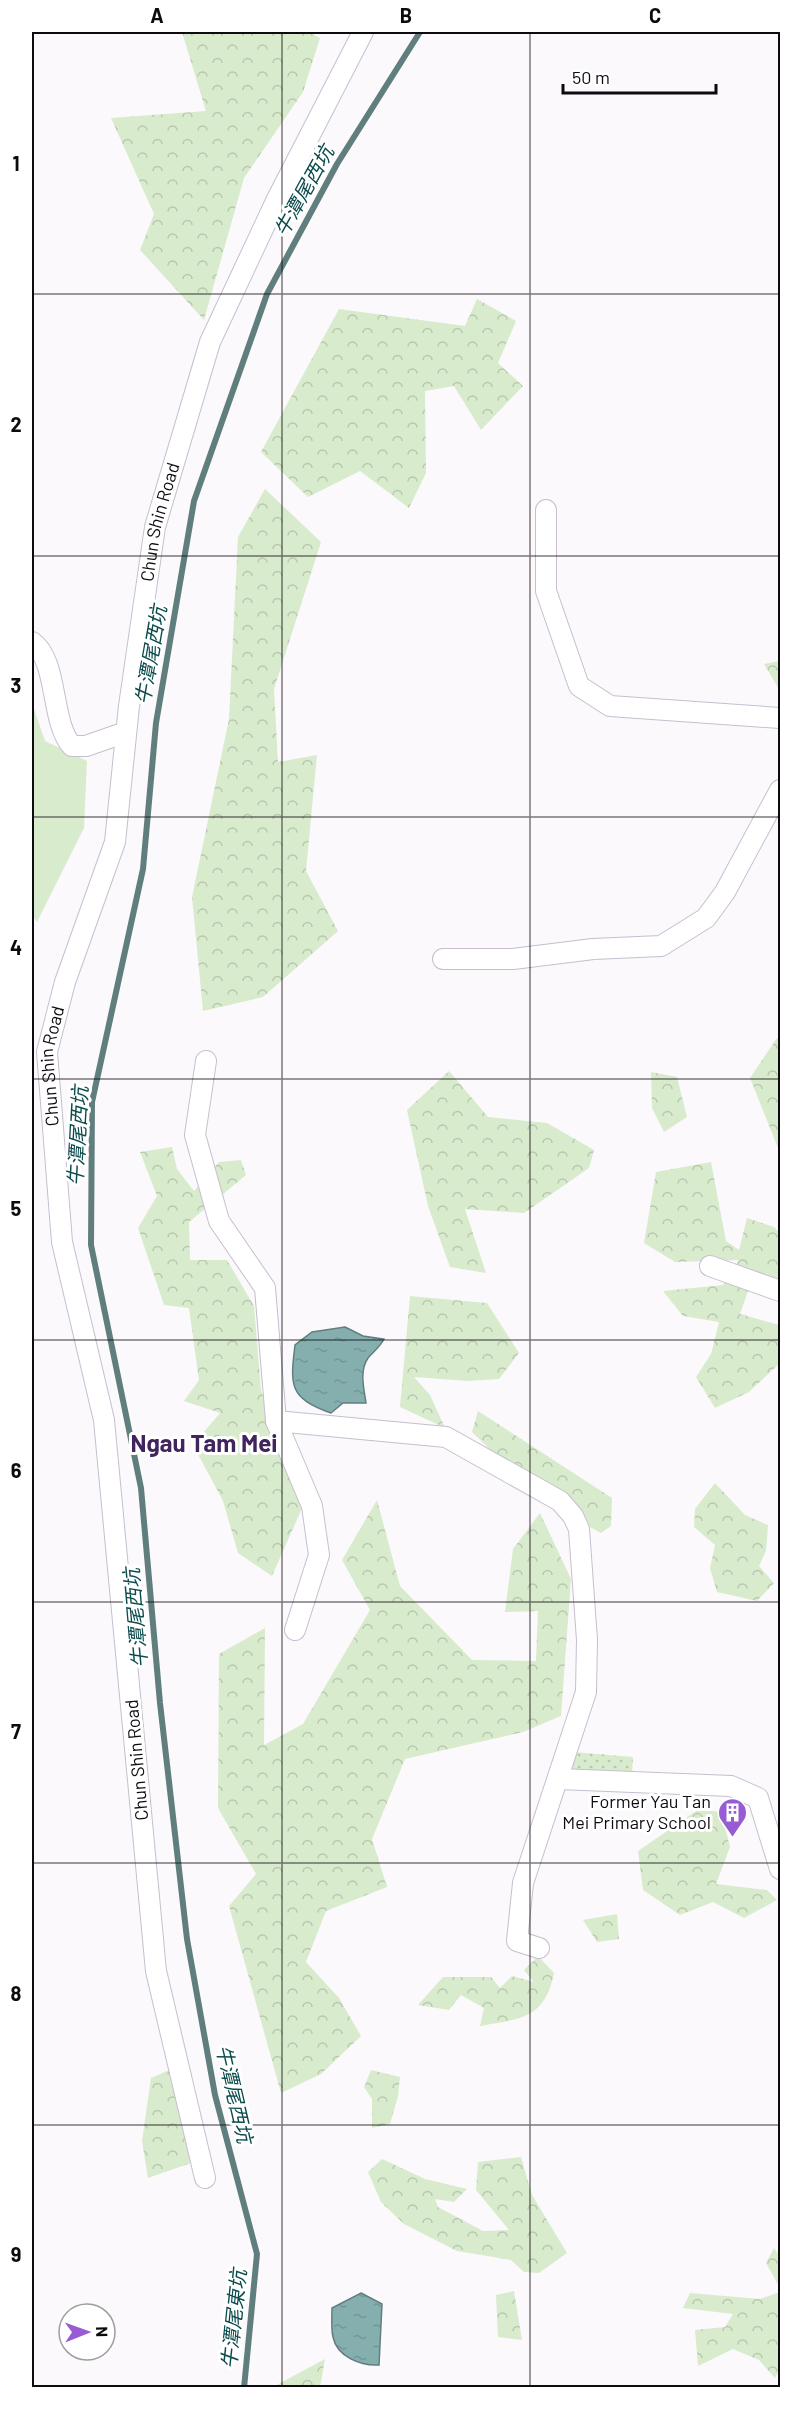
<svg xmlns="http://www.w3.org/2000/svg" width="812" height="2419" font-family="Barlow,'Noto Sans TC',sans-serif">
  <defs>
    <pattern id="forest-crowns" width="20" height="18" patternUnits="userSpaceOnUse" patternTransform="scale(1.5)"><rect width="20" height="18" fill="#d8ebcd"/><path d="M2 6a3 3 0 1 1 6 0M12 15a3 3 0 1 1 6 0" fill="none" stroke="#b8c8af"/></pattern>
    <pattern id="park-dots" width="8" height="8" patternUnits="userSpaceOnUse" patternTransform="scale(1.5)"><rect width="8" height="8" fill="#d8ebcd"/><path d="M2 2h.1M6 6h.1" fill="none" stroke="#b8c8af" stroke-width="1.8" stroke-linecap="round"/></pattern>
    <pattern id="water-ripples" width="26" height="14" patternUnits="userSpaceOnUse" patternTransform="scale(1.5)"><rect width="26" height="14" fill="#85afaf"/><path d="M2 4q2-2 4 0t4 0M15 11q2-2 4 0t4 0" fill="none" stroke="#729596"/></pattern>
  </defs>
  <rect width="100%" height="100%" fill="#fbf9fc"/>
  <polygon fill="#d8ebcd" points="32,703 45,741 87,761 84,828 37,922 32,915"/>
  <g fill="url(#forest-crowns)">
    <polygon points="182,32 309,32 320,38 303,92 244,178 204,320 140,250 154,214 111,118 206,111"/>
    <polygon points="477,299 516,321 498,363 523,386 481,430 454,386 425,391 426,473 409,508 360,471 308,497 261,452 339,309 465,326"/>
    <polygon points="265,489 321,542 274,689 278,762 317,755 306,871 338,931 263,997 203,1011 192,897 229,719 238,537"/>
    <polygon points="780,661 780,691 764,664"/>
    <polygon points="777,1038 780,1040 780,1153 750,1078"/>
    <polygon points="449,1071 488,1117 547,1123 594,1150 589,1168 524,1213 465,1209 486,1273 450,1267 428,1206 407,1110"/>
    <polygon points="651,1072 677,1077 687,1117 664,1132 652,1108"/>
    <polygon points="172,1147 177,1169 194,1191 219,1162 241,1160 246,1175 189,1222 190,1260 227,1260 254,1306 261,1390 303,1506 272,1576 238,1553 223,1501 193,1445 220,1413 184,1401 199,1380 189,1308 164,1305 138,1228 157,1196 140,1152"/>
    <polygon points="711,1162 726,1241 739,1250 747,1218 774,1227 780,1233 780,1287 771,1297 748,1291 740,1314 779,1325 780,1363 749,1392 715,1408 696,1377 711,1354 719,1322 683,1316 663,1291 723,1285 739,1260 675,1262 644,1243 656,1172"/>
    <polygon points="410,1296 487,1303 519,1353 499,1379 468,1381 414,1377 430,1395 445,1428 400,1407"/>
    <polygon points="478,1411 612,1498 611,1526 601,1533 543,1501 472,1432"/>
    <polygon points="715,1483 745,1515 768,1525 766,1551 759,1566 774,1583 757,1601 717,1592 710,1568 715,1545 694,1527 695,1509"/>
    <polygon points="377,1500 400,1586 472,1660 536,1661 538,1611 505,1612 513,1549 540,1513 571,1579 561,1716 523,1732 405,1759 372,1839 387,1887 326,1911 306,1962 339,1998 361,2036 321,2074 281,2093 229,1906 256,1874 218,1808 219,1654 265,1628 264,1745 303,1724 370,1610 342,1560"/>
    <polygon points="699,1809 721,1812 730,1847 716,1884 767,1890 777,1900 744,1918 713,1902 680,1915 643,1890 638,1851"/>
    <polygon points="617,1914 619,1939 597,1942 583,1920"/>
    <path d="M538,1956L554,1973C545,2019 520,2019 480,2026L484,2008L461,1995L449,2010L418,2005L443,1977H491L500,1988L512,1976L534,1982L524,1970Z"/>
    <polygon points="188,2062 208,2157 148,2178 142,2141 151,2078"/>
    <polygon points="371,2070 400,2077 398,2096 390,2124 372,2128 372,2099 364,2087"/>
    <polygon points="521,2157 532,2195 567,2253 539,2273 524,2272 511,2260 457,2251 404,2224 381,2202 368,2172 382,2159 425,2179 467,2189 454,2202 435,2199 438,2207 483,2231 509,2230 476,2190 478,2162"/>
    <polygon points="774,2248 780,2257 780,2288 766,2263"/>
    <polygon points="514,2291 522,2340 498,2337 496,2295"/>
    <polygon points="780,2292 780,2369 775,2378 759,2360 733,2349 698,2366 695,2330 725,2327 733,2314 683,2308 690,2293 760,2299"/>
    <polygon points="325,2359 320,2387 273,2387"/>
  </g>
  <polygon fill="url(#park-dots)" points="574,1752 633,1757 632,1774 572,1773"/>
  <g fill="url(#water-ripples)" stroke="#617e7f" stroke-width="1.5">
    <path d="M345,1327L363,1336L384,1339C380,1347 374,1351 368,1358C359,1371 364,1389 366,1403H343L331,1413C289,1398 290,1386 295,1345L312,1332Z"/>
    <path d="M361,2293L382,2304L379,2365C361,2366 337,2357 333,2337C331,2329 332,2317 332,2308Z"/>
  </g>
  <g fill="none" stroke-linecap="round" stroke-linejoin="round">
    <polyline stroke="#617e7f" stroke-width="6" points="244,2388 257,2254 215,2095 187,1939 160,1703 141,1488 91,1245 92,1102 143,869 156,723 194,501 267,294 337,164 420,32"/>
    <defs>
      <g id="minor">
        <polyline points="546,510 546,591 579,686 610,706 780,718"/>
        <path d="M32,642C59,661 50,722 72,746H86L126,732"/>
        <polyline points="443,959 513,959 593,949 661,946 706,918 725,892 780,790"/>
        <polyline points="206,1061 195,1135 219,1221 265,1288 276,1421 312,1506 319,1555 295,1630"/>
        <polyline points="710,1266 780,1291"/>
        <polyline points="276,1421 446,1437 560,1501 573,1516 579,1529 587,1640 586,1692 523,1883 517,1941 539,1948"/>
        <polyline points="559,1779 731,1786 758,1798 780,1869"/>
        <path id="s1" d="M205,2178L156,1971L104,1420L62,1242L47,1052L65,982L115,842L129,706L155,527L210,342L277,199L363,32"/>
      </g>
    </defs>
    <use href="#minor" stroke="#c7becf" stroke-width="22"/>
    <use href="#minor" stroke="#fff" stroke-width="20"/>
  </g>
  <path fill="none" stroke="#0e0b10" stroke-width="1.5" stroke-opacity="0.55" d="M282,32V2388M530,32V2388M32,294H780M32,556H780M32,817H780M32,1079H780M32,1340H780M32,1602H780M32,1863H780M32,2125H780"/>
  <defs>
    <symbol id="building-pin" viewBox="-11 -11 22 30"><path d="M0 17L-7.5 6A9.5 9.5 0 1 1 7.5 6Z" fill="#975bd3" stroke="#fff"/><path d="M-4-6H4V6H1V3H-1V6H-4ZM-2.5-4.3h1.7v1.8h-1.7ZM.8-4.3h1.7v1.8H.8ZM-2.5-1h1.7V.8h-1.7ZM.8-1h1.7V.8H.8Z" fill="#fff"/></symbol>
  </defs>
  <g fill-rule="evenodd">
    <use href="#building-pin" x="716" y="1796" width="33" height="45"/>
  </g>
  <g text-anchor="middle" stroke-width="6" stroke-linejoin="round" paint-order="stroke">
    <g font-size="18" fill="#0e0b10" stroke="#fff">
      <text dy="6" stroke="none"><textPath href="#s1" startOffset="1684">Chun Shin Road</textPath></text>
      <text dy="6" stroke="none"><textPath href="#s1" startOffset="1126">Chun Shin Road</textPath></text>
      <text transform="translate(137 1760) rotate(-95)" y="6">Chun Shin Road</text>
    </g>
    <g font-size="18" fill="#0e0b10" stroke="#fff" text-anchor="end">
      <text x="711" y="1808">Former Yau Tan<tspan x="711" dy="21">Mei Primary School</tspan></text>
    </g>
    <g font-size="20" font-style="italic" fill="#0b4b4c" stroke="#fff">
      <text transform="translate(304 191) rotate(-61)" y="7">牛潭尾西坑</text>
      <text transform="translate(151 655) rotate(-80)" y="7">牛潭尾西坑</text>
      <text transform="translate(78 1136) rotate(-87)" y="7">牛潭尾西坑</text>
      <text transform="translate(136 1618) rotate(-95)" y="7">牛潭尾西坑</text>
      <text transform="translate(234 2094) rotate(77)" y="7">牛潭尾西坑</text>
      <text transform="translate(234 2319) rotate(-84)" y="7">牛潭尾東坑</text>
    </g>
    <g font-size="24" font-weight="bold" fill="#41245d" stroke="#fff">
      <text x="204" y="1452">Ngau Tam Mei</text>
    </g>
  </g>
  <rect width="812" height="2419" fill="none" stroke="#ffffff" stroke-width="66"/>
  <g transform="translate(87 2332) rotate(89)"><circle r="28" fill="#ffffff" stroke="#9f9d9f" stroke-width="1.5"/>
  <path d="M0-4.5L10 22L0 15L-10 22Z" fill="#975bd3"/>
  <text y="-9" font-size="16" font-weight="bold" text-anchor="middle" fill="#0e0b10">N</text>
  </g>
  <path d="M563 84v9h153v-9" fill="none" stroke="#0e0b10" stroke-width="3"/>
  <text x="572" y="84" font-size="18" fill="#0e0b10" stroke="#ffffff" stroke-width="4.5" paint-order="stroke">50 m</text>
  <rect x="33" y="33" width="746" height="2353" fill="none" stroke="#0e0b10" stroke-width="2"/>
  <g font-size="20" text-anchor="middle" font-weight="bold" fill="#0e0b10">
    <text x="157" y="23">A</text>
    <text x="406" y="23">B</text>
    <text x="655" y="23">C</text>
    <text x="16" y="171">1</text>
    <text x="16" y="432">2</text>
    <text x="16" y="693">3</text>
    <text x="16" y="955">4</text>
    <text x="16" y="1216">5</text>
    <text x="16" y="1478">6</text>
    <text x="16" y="1739">7</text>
    <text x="16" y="2001">8</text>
    <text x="16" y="2262">9</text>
  </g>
</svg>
